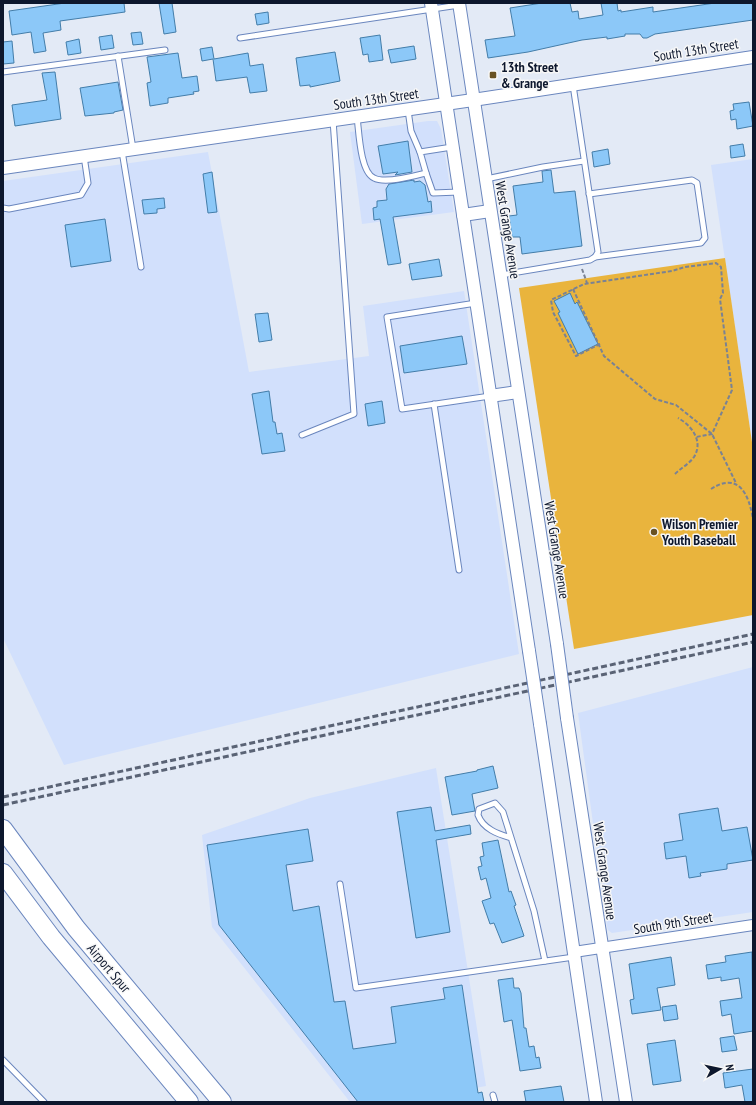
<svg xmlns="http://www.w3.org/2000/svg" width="756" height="1105" font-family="'PT Sans Narrow',sans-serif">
  <rect width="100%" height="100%" fill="#e3eaf6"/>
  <g fill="#d2e0fc">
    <polygon points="428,121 437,121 441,129 454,212 362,224 350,132"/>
    <polygon points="208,152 249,372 369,356 363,306 464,291 519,654 64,765 3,638 3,181"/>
    <polygon points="753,159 753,449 711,165"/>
    <polygon points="753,667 753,912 612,933 608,930 607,926 578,713"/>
    <polygon points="436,768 486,1086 464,1090 466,1102 350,1102 212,927 202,835 310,798"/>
  </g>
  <polygon fill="#e9b43d" points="725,258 753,449 753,615 574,649 519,288"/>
  <g fill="#8cc8f8" stroke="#437da9">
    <polygon points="65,3 124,3 125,12 60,21 61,30 43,33 46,51 34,53 31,32 12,35 9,11"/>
    <polygon points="159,3 172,3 176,32 164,34"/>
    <polygon points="542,3 570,3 572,12 578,11 579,19 603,15 601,3 617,3 618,11 621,10 621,12 653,7 653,12 715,3 753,3 753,20 655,34 647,38 643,38 640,34 625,34 625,36 607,39 607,37 582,40 528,52 488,58 485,40 515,36 510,8"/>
    <polygon points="268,12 269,23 257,25 255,14"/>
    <polygon points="141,32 143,44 133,45 131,33"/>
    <polygon points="112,35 114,48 101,50 99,37"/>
    <polygon points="380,35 383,60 369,62 368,54 363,55 360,38"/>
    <polygon points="79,39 81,53 68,55 66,42"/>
    <polygon points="12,41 14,63 3,64 3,42"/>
    <polygon points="414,46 416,59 391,63 388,50"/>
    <polygon points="212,47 214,59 248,53 250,66 263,64 267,91 250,93 247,77 216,81 213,59 202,61 200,49"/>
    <polygon points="335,52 340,81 310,87 310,85 300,86 296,58"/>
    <polygon points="178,53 182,78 197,76 199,91 193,92 194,94 168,98 168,103 150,106 147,83 151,82 147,57"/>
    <polygon points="55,72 61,119 15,126 12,105 47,100 42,73"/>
    <polygon points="118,82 123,110 114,112 114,113 85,116 80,88"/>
    <polygon points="749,102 753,126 737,129 736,119 731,120 730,111 734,110 733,104"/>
    <polygon points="408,141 412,172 395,175 398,172 383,174 378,146"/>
    <polygon points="743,144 745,156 731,158 730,146"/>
    <polygon points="608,149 610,164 594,167 592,152"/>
    <polygon points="551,170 554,193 575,191 582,246 522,254 520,237 512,237 509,216 517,215 513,186 543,182 542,171"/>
    <polygon points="212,172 217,212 208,213 203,174"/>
    <polygon points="414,180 414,182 420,181 425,185 428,202 431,201 432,212 393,217 401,263 388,265 380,219 374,220 373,208 377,207 377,201 387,200 386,189 389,184"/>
    <polygon points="164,198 165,208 157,209 157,213 144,214 142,200"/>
    <polygon points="105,219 111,261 71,267 65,225"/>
    <polygon points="439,259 442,276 412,280 409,264"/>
    <polygon points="570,293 575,304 577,302 598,344 578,354 558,313 560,312 554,301"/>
    <polygon points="268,313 272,340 259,342 255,314"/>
    <polygon points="462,336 467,364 404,373 400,346"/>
    <polygon points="269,391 273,422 275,422 277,434 282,433 285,451 262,454 252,394"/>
    <polygon points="382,401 385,423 368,426 365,404"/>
    <polygon points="493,766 498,788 472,794 475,811 452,815 445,777 477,771 477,770"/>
    <polygon points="431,807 435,831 470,825 471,834 436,840 450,932 416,938 397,812"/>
    <polygon points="718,808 722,831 747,827 753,860 727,864 727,869 700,873 701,876 689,878 686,856 666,859 664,843 683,840 679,814"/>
    <polygon points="308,829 313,861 286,865 293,911 319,906 334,1002 345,1001 353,1049 396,1043 391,1007 445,999 443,988 462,985 478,1093 482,1092 484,1102 358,1102 219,925 207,845"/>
    <polygon points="498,840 509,892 511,891 516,905 514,906 524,936 502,943 494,923 490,924 482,901 491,898 486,878 481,880 478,867 482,866 480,857 484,856 482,843"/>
    <polygon points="752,952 753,1031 734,1034 731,1014 722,1016 720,1001 742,998 739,978 721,981 721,977 708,979 706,965 726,962 725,956"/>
    <polygon points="671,957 675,985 657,988 661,1010 632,1014 630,1000 634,999 629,964"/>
    <polygon points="513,978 514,988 519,988 521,993 524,1028 526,1028 529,1047 534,1046 536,1058 539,1057 541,1068 520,1071 512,1020 504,1022 498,980"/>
    <polygon points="676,1005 678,1019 664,1021 662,1007"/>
    <polygon points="734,1036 737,1050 722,1052 720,1038"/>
    <polygon points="675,1040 681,1081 653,1085 647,1044"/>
    <polygon points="753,1069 753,1102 745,1102 742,1085 725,1088 723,1073"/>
    <polygon points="561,1086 564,1102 526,1102 524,1091"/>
  </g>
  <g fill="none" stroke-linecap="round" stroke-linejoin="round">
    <defs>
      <g id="service">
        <polyline points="240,38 459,5"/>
        <polyline points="118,56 133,149"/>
        <polyline points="3,72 165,50"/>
        <polyline points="408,110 411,131 420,152"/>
        <path d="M357,117C359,131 360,172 374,178C385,184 414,176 426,173L433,193L459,192"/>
        <polyline points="122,151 141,267"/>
        <polyline points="426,173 420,152 452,147"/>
        <polyline points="486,179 543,167 584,161"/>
        <polyline points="589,194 692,180 697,183 705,238 701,243 595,257"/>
        <polyline points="3,208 9,209 81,195 88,183 84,156"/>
        <polyline points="501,275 590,260 595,257 598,252 573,85"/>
        <polyline points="476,303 387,317 402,409 490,396"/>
        <polyline points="434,404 459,570"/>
        <polyline points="302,435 354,414 333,120"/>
        <path d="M511,838C498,834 483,829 478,815L479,809L495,803L503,812L534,911L545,961"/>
        <polyline points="340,884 356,988 574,957"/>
        <polyline points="3,1060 44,1102"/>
        <polyline points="493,1095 495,1102"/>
      </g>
      <polyline id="minor" points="574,952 753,925"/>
      <g id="tertiary">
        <polyline points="431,3 529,651"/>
        <polyline points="459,3 557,644"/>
        <polyline points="3,168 473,100 753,57"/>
        <polyline points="463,215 490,211"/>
        <polyline points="490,396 518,392"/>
        <polyline points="567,718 626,1102"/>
        <polyline points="540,724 596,1102"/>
      </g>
      <g id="motorway">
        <polyline points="3,829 76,928 222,1102"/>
        <polyline points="3,873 51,937 189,1102"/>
      </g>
    </defs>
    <use href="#service" stroke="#6a86be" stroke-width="7"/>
    <use href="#minor" stroke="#6a86be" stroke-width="12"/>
    <use href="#tertiary" stroke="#6a86be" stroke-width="14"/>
    <use href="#motorway" stroke="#6a86be" stroke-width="20"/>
    <g stroke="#7a8293" stroke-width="2" stroke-dasharray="4 2" stroke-linecap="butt">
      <polyline points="582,269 587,283"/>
      <polyline points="573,289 604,356 655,399 676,405 712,434 736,483"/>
      <polyline points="600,344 576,356 553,312 551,300 584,284 672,271 685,267 716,263 721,267 723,293 720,299 732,390 712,434 696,437"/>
      <path d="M675,474C681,468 689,464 694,457C704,441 691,425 678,418"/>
      <path d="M711,489C739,471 749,495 753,519"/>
    </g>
    <use href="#service" stroke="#fff" stroke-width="5"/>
    <use href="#minor" stroke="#fff" stroke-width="10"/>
    <use href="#tertiary" stroke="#fff" stroke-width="12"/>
    <use href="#motorway" stroke="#fff" stroke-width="18"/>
    <g stroke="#5a6375" stroke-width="3" stroke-dasharray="6 3" stroke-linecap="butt">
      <polyline points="3,797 753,634"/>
      <polyline points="3,805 753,642"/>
    </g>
    <defs>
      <g id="tertiary-bridge">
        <polyline points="557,644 567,718"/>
        <polyline points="529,651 540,724"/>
      </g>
    </defs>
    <use href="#tertiary-bridge" stroke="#6a86be" stroke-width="14" stroke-linecap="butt"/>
    <use href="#tertiary-bridge" stroke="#fff" stroke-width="12"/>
  </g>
  <g fill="#695222" stroke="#f7f7f7" stroke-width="1.5">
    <rect x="489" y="71" width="8" height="8" rx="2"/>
    <circle cx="654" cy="532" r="4"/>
  </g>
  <g text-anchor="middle" stroke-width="3" stroke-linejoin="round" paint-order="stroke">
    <g font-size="14" fill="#0d172d" stroke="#f7f7f7">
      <text transform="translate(696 50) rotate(-9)" y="5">South 13th Street</text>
      <text transform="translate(376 99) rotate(-8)" y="5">South 13th Street</text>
      <text transform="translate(508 230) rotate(81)" y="5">West Grange Avenue</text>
      <text transform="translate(557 550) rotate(81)" y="5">West Grange Avenue</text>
      <text transform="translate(605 871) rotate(82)" y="5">West Grange Avenue</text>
      <text transform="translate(673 923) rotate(-9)" y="5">South 9th Street</text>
      <text transform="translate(109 968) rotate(50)" y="5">Airport Spur</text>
    </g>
    <g font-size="14" font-weight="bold" fill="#0d172d" stroke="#f7f7f7" text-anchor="start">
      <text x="501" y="72">13th Street<tspan x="501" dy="16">&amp; Grange</tspan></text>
      <text x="662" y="529">Wilson Premier<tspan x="662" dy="16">Youth Baseball</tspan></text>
    </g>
  </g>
  <rect width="756" height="1105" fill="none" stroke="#0d172d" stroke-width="8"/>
  <g transform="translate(720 1069) rotate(81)" stroke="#f7f7f7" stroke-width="3" paint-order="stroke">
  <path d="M0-3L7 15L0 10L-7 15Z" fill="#0d172d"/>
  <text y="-6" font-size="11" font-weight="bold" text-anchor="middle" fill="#0d172d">N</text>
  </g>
</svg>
